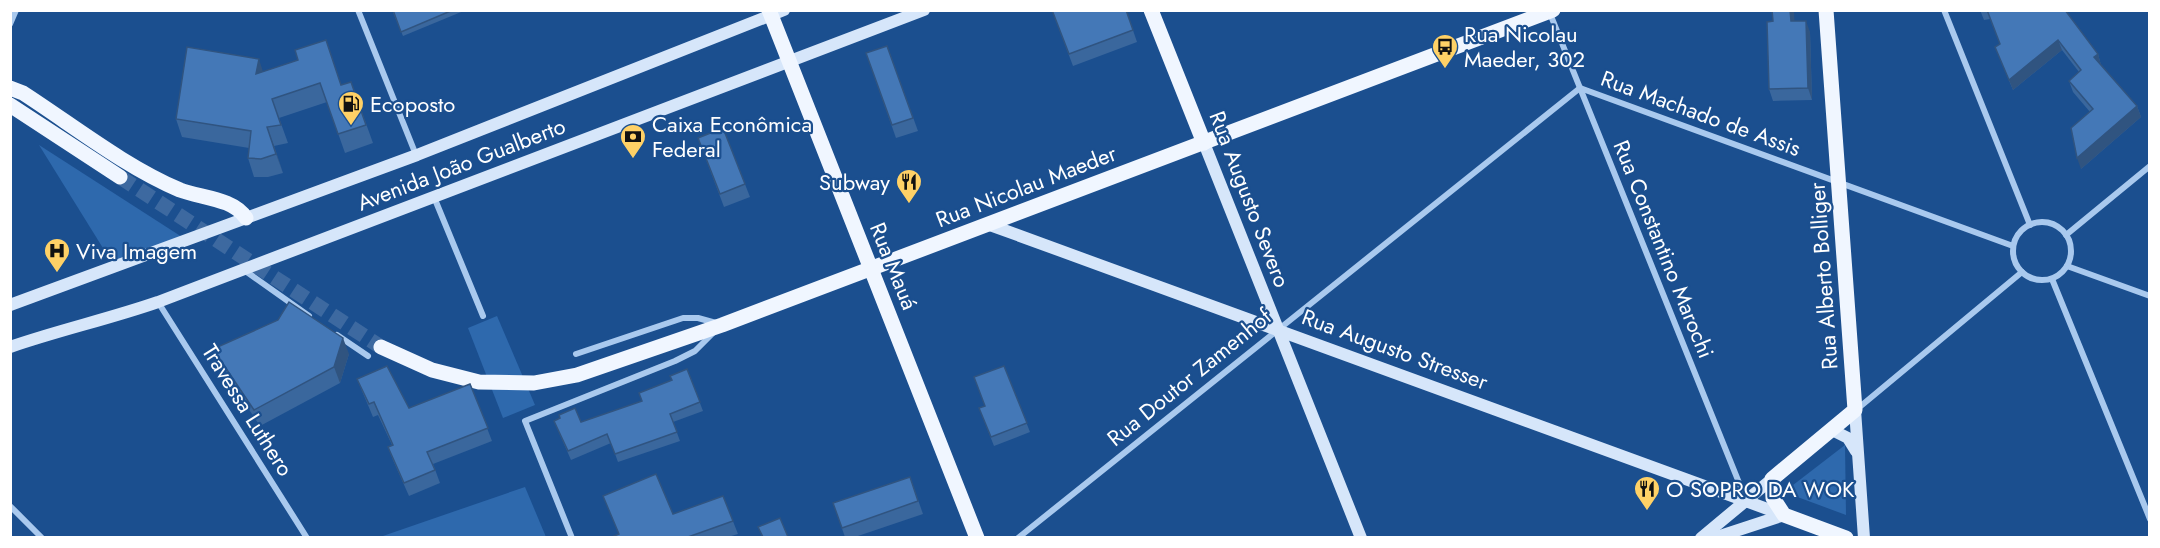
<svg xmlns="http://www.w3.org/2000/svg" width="2160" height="548" font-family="Jost,sans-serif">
  <rect width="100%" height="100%" fill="#1b4f8f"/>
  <g fill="#2e69ad">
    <polygon points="39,145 182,237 111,261"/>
    <polygon points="497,316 535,405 503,418 468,328"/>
    <polygon points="1845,445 1846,515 1784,492"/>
    <polygon points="525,487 546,537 380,537"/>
  </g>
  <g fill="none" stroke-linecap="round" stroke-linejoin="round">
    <polyline stroke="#3d69a0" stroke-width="15" stroke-dasharray="15 8" stroke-linecap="butt" points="120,177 381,347"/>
    <g stroke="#a9c9ee" stroke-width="6">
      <polyline points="358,10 416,155"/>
      <polyline points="1944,10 2030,225"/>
      <polyline points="1549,11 1746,500"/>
      <polyline points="10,24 16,10"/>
      <polyline points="1580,88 2013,246"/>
      <polyline points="434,197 483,316"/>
      <circle cx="2042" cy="251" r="29"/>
      <polyline points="2066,235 2150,166"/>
      <polyline points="2067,266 2150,296"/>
      <polyline points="244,270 309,316"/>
      <polyline points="2052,279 2150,519"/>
      <polyline points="158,302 307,538"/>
      <polyline points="337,335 368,356"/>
      <polyline points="576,354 683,318 698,318 716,323"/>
      <polyline points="1856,410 2022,272"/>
      <polyline points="10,506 42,538"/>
      <polyline points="572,538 525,421 675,361 695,351 713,333"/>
      <polyline points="1018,538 1580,88"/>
    </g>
    <g stroke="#d6e6fa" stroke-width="12">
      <polyline points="1204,143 1361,538"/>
      <polyline points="990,225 1784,515"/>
      <polyline points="10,305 417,155 784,10"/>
      <path d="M10,347C59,330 109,319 158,302L924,10"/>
      <polyline points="1855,410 1864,538"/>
      <polyline points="1832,430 1848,438 1856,451"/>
      <polyline points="1701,538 1772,479"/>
      <polyline points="1714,538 1784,515"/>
    </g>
    <g stroke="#f0f6ff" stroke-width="15">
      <polyline points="769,10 977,538"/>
      <polyline points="1151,10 1204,143"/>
      <polyline points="1826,10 1855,410 1772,479 1773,498 1784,515 1846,538"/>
      <path d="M10,88L23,93C74,126 124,166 180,190C201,198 233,198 246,218"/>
      <polyline points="10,105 120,177"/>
      <polyline points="381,347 432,370 479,382 534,383 577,375 722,325 1553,10"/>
    </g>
  </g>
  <g fill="#3a679d">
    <polygon points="392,10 466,10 403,36"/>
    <polygon points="1052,10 1126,10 1137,42 1073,66"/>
    <polygon points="1980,10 2065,10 2098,54 2101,65 2137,106 2141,117 2081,169 2090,112 2073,92 2069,81 2079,72 2062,50 2013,90 1995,47 2000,44 1990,19 1984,20"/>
    <polygon points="1794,21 1810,32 1812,100 1773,101 1769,89"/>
    <polygon points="887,46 918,131 896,138 866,53"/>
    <polygon points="263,72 341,85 351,82 373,143 345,153 327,102 279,118 288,143 274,146 283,173 268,177 254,177 248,158 249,148 182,137 176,119"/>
    <polygon points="723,128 750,197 724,207 698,138"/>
    <polygon points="213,349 349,354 340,383 260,426 219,365"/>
    <polygon points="1004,366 1030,432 994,446 979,408 985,406"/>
    <polygon points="687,369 703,411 673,422 680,441 618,462 611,443 571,460 554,421 581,422 642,401"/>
    <polygon points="357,379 409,408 470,384 492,441 433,464 440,483 409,496 393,460 388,447 392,445 378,415 373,417"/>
    <polygon points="910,477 923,514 855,537 845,537 833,503"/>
    <polygon points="603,496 673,514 723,496 738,534 728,537 615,537 619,534"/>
  </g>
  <g fill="#305480">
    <polygon points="1790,10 1794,10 1795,33 1791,21"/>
    <polygon points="1806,21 1810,32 1812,100 1808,88"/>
    <polygon points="2058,40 2062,50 2013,90 2009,80"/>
    <polygon points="2098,54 2101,65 2094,57"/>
    <polygon points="259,59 265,78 256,74"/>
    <polygon points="2137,106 2141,117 2081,169 2077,158"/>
    <polygon points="267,127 274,146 283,173 276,154"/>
    <polygon points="343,338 349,354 340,383 334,367"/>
  </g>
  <g fill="#4478b7" stroke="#305480" stroke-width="1.5">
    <polygon points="393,10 453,10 401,32"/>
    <polygon points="1052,10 1126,10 1133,30 1069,54"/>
    <polygon points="1772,10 1790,10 1791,21 1806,21 1808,88 1769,89 1767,22 1773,21"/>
    <polygon points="1987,10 2065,10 2098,54 2094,57 2137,106 2077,158 2071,128 2093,109 2069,81 2081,70 2058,40 2009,80 1995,47 2000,44"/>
    <polygon points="326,40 341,85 351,82 366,125 338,134 320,83 272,99 281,125 267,127 276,154 261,159 248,158 251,131 176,119 187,47 259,59 256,74 298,60 295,50"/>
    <polygon points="887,46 913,118 892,125 866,53"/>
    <polygon points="723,128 745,184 720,194 698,138"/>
    <polygon points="289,302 343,338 334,367 254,410 213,349 278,320"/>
    <polygon points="387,366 409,408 470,384 488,428 427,452 435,470 404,483 388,447 393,445 374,402 369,404 357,379"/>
    <polygon points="1004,366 1027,423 991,437 979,408 985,406 974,377"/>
    <polygon points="687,369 700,402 670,414 677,432 615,454 607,434 568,451 554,421 560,418 559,415 575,408 581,422 642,401 639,393 672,380 670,376"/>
    <polygon points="656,474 673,514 723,496 733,521 688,537 615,537 614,536 619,534 603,496"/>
    <polygon points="910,477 918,501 842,528 833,503"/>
    <polygon points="780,518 788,537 763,537 758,527"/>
  </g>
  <defs>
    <symbol id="bus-pin" viewBox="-11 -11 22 30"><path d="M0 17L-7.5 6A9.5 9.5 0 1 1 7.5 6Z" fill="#ffd166" stroke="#1b4f8f"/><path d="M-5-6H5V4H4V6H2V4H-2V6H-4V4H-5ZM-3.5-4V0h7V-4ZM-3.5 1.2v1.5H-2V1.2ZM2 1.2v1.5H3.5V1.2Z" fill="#111"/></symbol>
    <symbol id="fuel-pin" viewBox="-11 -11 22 30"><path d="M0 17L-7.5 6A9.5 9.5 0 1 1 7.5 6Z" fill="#ffd166" stroke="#1b4f8f"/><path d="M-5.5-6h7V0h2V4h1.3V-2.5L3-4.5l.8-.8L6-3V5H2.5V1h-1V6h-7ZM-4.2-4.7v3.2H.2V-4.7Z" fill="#111"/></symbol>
    <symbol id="bank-pin" viewBox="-11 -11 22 30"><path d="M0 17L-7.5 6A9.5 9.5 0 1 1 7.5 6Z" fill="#ffd166" stroke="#1b4f8f"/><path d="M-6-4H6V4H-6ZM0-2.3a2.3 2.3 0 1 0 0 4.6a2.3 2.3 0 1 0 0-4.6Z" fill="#111"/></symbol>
    <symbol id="restaurant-pin" viewBox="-11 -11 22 30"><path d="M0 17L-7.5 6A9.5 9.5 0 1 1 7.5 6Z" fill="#ffd166" stroke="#1b4f8f"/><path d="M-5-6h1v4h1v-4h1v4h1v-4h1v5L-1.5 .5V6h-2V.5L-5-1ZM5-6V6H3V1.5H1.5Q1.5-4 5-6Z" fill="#111"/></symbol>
    <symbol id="hospital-pin" viewBox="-11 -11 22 30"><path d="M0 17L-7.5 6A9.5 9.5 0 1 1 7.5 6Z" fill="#ffd166" stroke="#1b4f8f"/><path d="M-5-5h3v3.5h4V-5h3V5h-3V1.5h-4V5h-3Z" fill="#111"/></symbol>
  </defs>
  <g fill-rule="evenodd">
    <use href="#bus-pin" x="1430" y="32" width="30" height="40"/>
    <use href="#fuel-pin" x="336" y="89" width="30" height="40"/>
    <use href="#bank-pin" x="618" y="122" width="30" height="40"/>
    <use href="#restaurant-pin" x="894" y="167" width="30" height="40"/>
    <use href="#hospital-pin" x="42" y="236" width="30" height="40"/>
    <use href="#restaurant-pin" x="1632" y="474" width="30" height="40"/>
  </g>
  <g text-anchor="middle" stroke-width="4.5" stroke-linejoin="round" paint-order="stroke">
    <g font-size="22" fill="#fff" stroke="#1b4f8f" text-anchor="start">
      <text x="1464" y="42">Rua Nicolau<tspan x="1464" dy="25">Maeder, 302</tspan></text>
      <text x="370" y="112">Ecoposto</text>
      <text x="652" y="132">Caixa Econômica<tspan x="652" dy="25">Federal</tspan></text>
      <text x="890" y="190" text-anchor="end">Subway</text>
      <text x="76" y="259">Viva Imagem</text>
      <text x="1666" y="497">O SOPRO DA WOK</text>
    </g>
    <g font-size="22" fill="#fff" stroke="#1b4f8f">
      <text transform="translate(1701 113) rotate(20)" y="8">Rua Machado de Assis</text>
      <text transform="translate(461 164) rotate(-21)" y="8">Avenida João Gualberto</text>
      <text transform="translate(1026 186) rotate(-21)" y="8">Rua Nicolau Maeder</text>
      <text transform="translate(1250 199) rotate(69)" y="8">Rua Augusto Severo</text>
      <text transform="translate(1664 249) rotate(68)" y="8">Rua Constantino Marochi</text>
      <text transform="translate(894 266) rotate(68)" y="8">Rua Mauá</text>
      <text transform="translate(1823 276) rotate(-94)" y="8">Rua Alberto Bolliger</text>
      <text transform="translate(1395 349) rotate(20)" y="8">Rua Augusto Stresser</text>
      <text transform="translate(1189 377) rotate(-39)" y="8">Rua Doutor Zamenhof</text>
      <text transform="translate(248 410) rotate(58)" y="8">Travessa Luthero</text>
    </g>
  </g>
  <rect width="2160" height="548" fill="none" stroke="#ffffff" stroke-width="24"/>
</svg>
